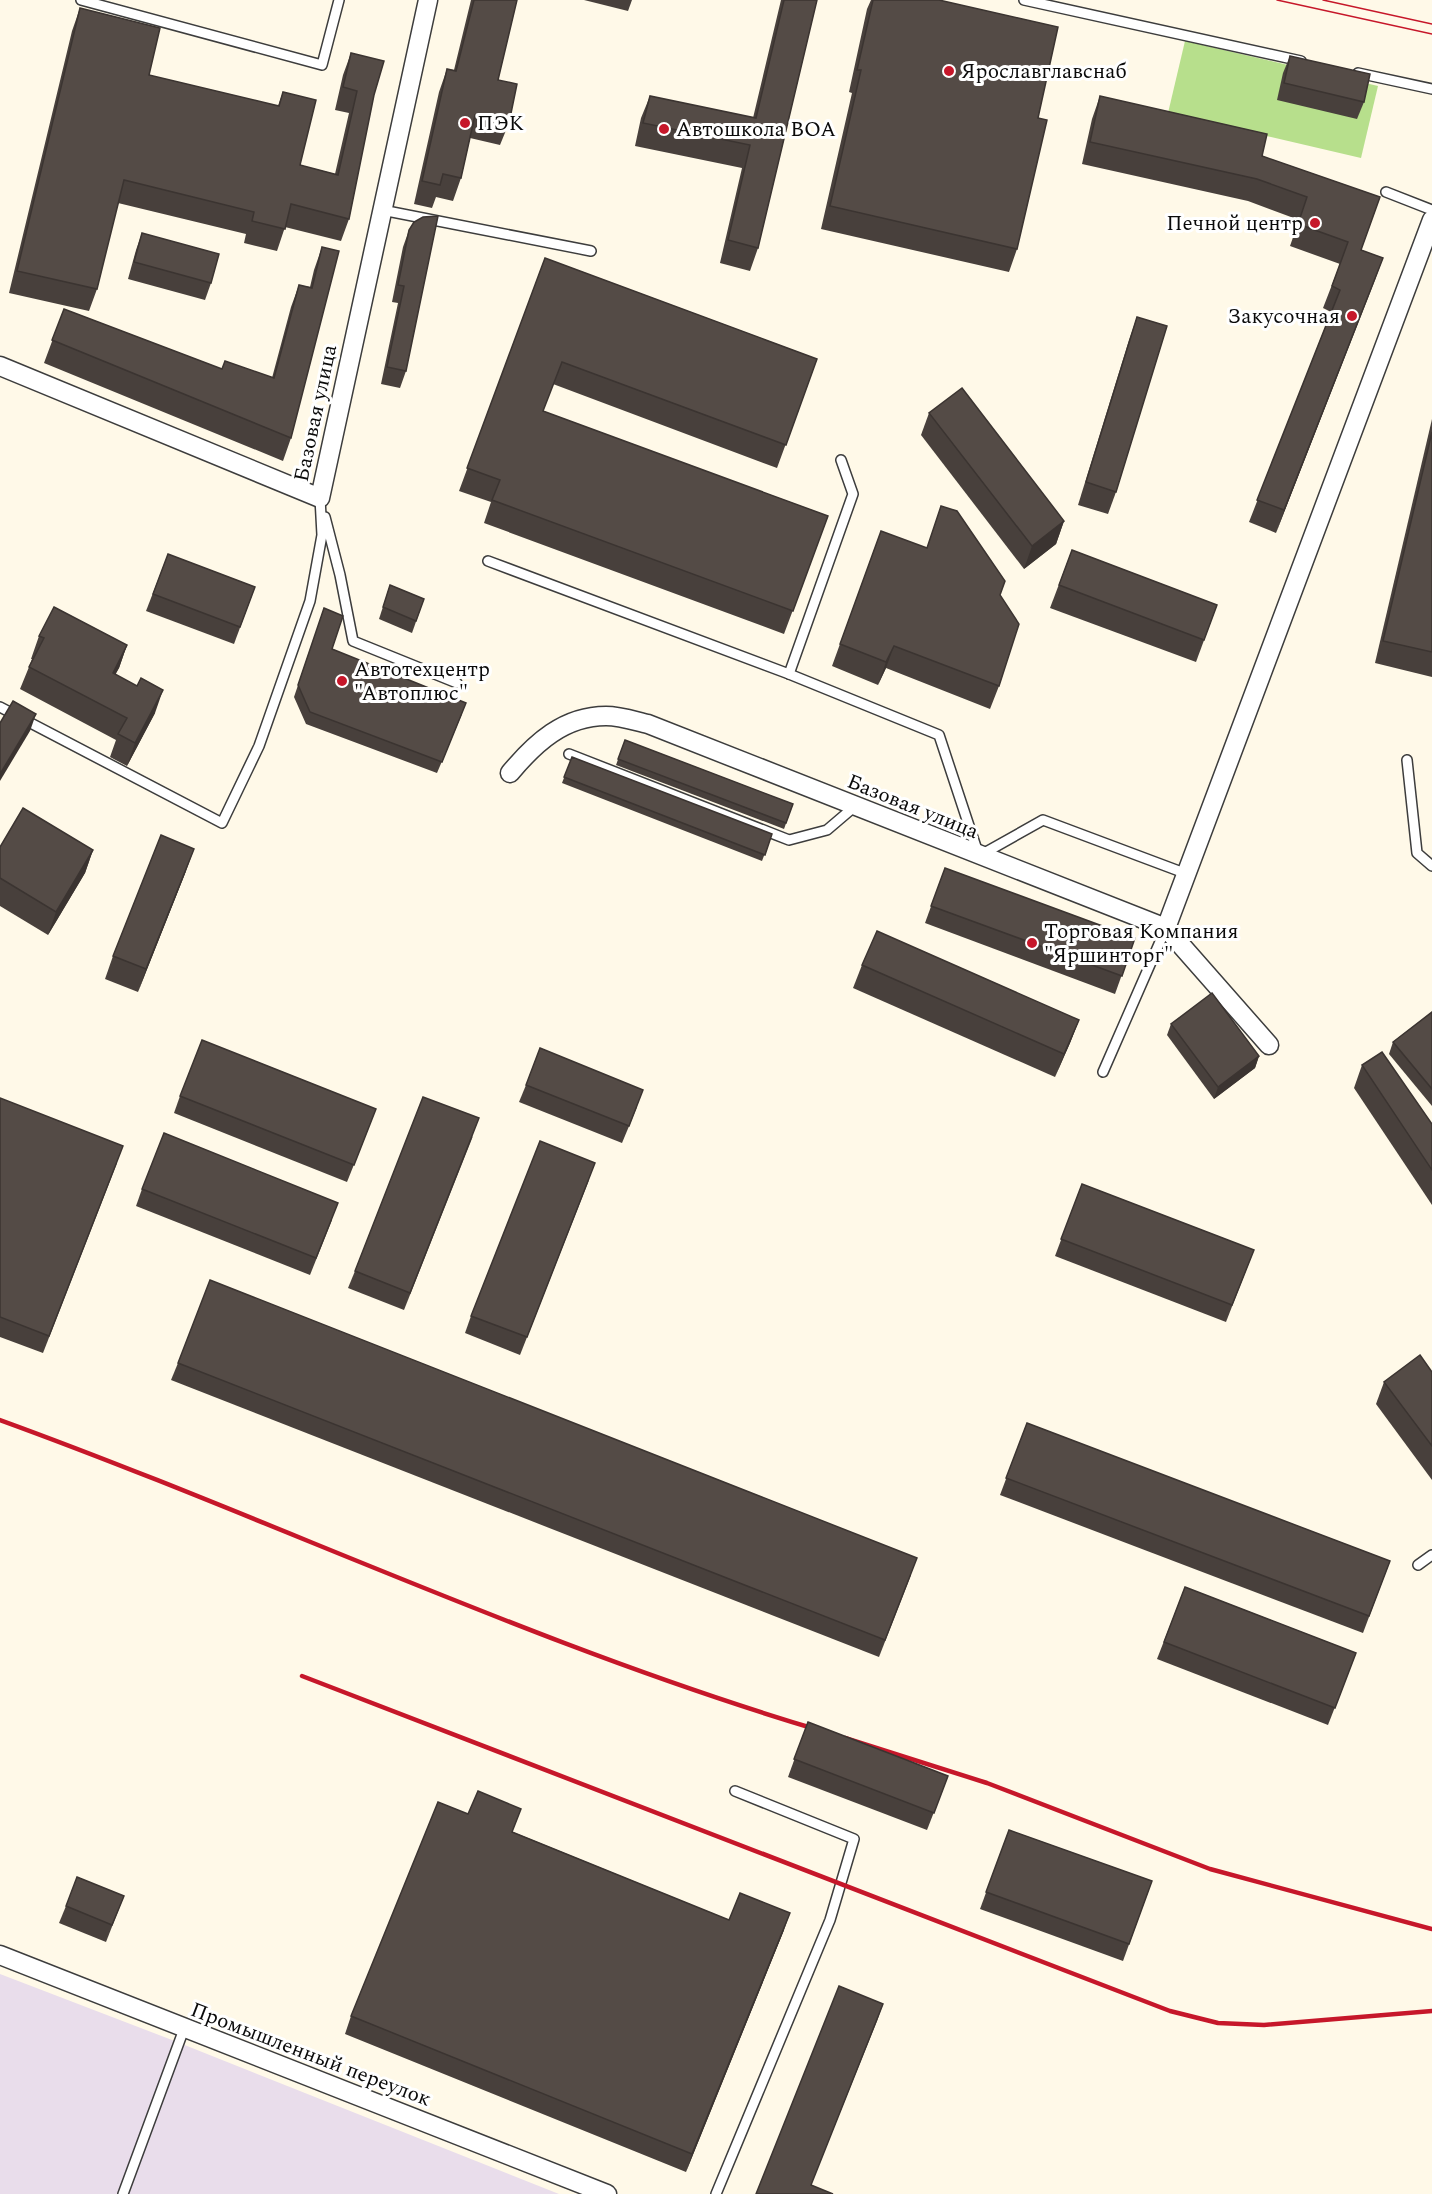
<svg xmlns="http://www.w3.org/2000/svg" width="1432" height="2194" font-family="Spectral,serif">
  <rect width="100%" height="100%" fill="#fff9e8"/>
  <polygon fill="#e9ddeb" points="0,1974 172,2040 559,2194 0,2194"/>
  <polygon fill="#b7df8c" points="1185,41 1378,86 1361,158 1168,113"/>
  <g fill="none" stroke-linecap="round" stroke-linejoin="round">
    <defs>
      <g id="service">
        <polyline points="81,0 322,65 339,0"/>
        <polyline points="1024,0 1301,61"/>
        <polyline points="1358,73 1432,89"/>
        <polyline points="1386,192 1432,210"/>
        <polyline points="382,210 591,251"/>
        <polyline points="325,517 340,575 353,641 457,683"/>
        <polyline points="488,561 789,674 939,735 979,856 1043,820 1187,874"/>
        <polyline points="789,674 853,494 841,460"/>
        <polyline points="0,707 222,823 259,746 310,601 322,535 320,498"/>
        <polyline points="569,754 789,840 827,830 854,807"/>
        <polyline points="1407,760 1417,853 1432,866"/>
        <polyline points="1103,1072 1166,928"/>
        <polyline points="1418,1565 1432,1555"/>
        <polyline points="123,2194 184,2029"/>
        <polyline points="716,2194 830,1920 854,1839 735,1791"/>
      </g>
      <g id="minor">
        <polyline points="0,366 320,498 428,0"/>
        <path d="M510,773C535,743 564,716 606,716C620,716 635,721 648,724L1166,928L1269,1045"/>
        <polyline points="1166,928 1432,220"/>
        <polyline points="0,1955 607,2194"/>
      </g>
    </defs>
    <use href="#service" stroke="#3d3d3d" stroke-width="12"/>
    <use href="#minor" stroke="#3d3d3d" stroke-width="21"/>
    <use href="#service" stroke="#fff" stroke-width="9"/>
    <use href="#minor" stroke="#fff" stroke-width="18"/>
    <g stroke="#c6172a" stroke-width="1.5">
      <polyline points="1277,0 1432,34"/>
      <polyline points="1323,0 1432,24"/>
    </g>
    <g stroke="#c6172a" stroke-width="4.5">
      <path d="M0,1420C275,1520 541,1648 822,1731"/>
      <polyline points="302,1676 1170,2011 1218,2023 1264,2025 1432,2011"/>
      <polyline points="845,1738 987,1783 1210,1869 1432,1929"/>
    </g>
  </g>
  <g fill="#48403c">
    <polygon points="471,0 517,0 498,80 509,123 500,145 470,138 461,178 453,201 436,197 432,208 414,204 439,92 447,69 454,70"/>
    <polygon points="584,0 632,0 628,11"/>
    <polygon points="781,0 817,0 758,248 750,271 720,263 742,168 635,146 641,118 650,96 753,118"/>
    <polygon points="871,0 939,0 1038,118 1017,249 1009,272 821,229 852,93 849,92 867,9"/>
    <polygon points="80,8 149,75 278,106 283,92 300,165 335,174 349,113 335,110 343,75 351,53 374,95 349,219 341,241 285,227 277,251 244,243 246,234 118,203 97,289 89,311 9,293 72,31"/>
    <polygon points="1290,56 1364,102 1357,119 1277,100 1283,73"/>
    <polygon points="1100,96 1262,156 1380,197 1361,250 1383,258 1276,533 1249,522 1331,312 1323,308 1340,264 1290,246 1299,220 1248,201 1082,164 1092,119"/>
    <polygon points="409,230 406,371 400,388 381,384 398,303 392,302 403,247"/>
    <polygon points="142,233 211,283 205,300 128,279 136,250"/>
    <polygon points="322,247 291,438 283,461 44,363 64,309 222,369 272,378 291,307 299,285 310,287 314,270"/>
    <polygon points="545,258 817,359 777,468 553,384 543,411 828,516 784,634 484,523 491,502 459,491"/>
    <polygon points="1137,317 1116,492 1108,514 1078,505 1129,340"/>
    <polygon points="929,413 1064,521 1056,544 1024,569 921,435"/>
    <polygon points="1432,419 1432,677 1375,663"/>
    <polygon points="881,531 1000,595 999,686 990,709 886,668 878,685 832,666"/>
    <polygon points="1072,550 1217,605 1196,662 1050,608"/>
    <polygon points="168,554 255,587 234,644 146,611"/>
    <polygon points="390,585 424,599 412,633 379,619"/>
    <polygon points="324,608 332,649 462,714 437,773 306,724 294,697"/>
    <polygon points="39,636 127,645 119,668 115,674 155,713 127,766 110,757 116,740 20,689 29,667 32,659 31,659"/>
    <polygon points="625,740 793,804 784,829 616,765"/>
    <polygon points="572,757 772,834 762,861 562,783"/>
    <polygon points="0,847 93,850 85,873 48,935 0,906"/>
    <polygon points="945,868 1135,938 1115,994 925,923"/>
    <polygon points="186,871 138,992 105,979 113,956"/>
    <polygon points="862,965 1079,1020 1070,1043 1055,1077 853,988"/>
    <polygon points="1432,1012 1432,1106 1389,1054 1393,1042"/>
    <polygon points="1171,1024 1259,1056 1255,1068 1214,1099 1167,1035"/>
    <polygon points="1362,1065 1432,1124 1432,1205 1354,1088"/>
    <polygon points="526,1085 637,1107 622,1143 519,1102"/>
    <polygon points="180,1096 369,1127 347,1182 174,1113"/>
    <polygon points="0,1098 117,1163 43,1353 0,1337"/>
    <polygon points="473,1136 404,1310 348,1288 355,1271"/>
    <polygon points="589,1180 520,1355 465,1333 471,1316"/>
    <polygon points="1082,1184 1254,1250 1226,1322 1055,1256"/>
    <polygon points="142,1189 332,1220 310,1275 136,1206"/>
    <polygon points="178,1363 911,1575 879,1657 171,1380"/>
    <polygon points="1432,1372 1432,1480 1376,1404 1384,1382"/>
    <polygon points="1027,1423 1390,1561 1363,1633 1000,1495"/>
    <polygon points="1185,1587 1356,1653 1328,1725 1157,1659"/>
    <polygon points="808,1722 948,1776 927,1830 788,1777"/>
    <polygon points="1009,1830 1152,1881 1123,1961 980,1909"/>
    <polygon points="513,1832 729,1920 784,1930 686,2172 345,2034 351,2016"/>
    <polygon points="124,1896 106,1942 59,1923 66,1906"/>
  </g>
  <g fill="#3b3431">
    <polygon points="1383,258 1375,280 1276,533 1284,510"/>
    <polygon points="1064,521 1056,544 1024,569 1032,546"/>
    <polygon points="127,645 119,668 104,696 113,673"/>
    <polygon points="894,646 886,668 878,685 886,662"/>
    <polygon points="163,690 155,713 127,766 135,743"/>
    <polygon points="36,714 30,731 0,781 0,774"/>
    <polygon points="194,849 186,871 138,992 146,969"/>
    <polygon points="93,850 85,873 48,935 56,912"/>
    <polygon points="1079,1020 1070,1043 1055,1077 1064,1054"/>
    <polygon points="1259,1056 1255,1068 1214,1099 1218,1087"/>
    <polygon points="790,1913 784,1930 686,2172 692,2154"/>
    <polygon points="883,2004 877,2021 807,2194"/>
  </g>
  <g fill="#544b46" stroke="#3b3431" stroke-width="1.5">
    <polygon points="474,0 517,0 498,80 517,84 509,123 475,115 461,178 443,174 440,185 422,181 447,69 456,71"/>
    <polygon points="784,0 817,0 758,248 728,240 750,145 643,123 650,96 756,118"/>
    <polygon points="873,0 939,0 1058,27 1038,118 1047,120 1017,249 830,206 861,70 857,70"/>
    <polygon points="80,8 160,28 149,75 279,106 283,92 316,100 300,165 338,175 357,91 343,87 351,53 384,61 374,95 349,219 291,204 285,229 252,221 254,212 124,180 97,289 17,271"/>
    <polygon points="1290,56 1370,74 1364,102 1284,83"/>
    <polygon points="1100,96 1267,134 1262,156 1380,197 1361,250 1383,258 1284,510 1257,500 1340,290 1332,286 1348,242 1298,224 1307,197 1257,179 1090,142"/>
    <polygon points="438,216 406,371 387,367 404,286 398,285 409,230 414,222 423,217"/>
    <polygon points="142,233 219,254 211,283 134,262"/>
    <polygon points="322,247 339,251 291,438 52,340 64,309 222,369 225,361 274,378 299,285 312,288"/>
    <polygon points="545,258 817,359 786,445 562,362 543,411 828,516 793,611 492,500 500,480 467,468"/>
    <polygon points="1137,317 1167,326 1116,492 1086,482"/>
    <polygon points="962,388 1064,521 1032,546 929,413"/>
    <polygon points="1432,432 1432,652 1383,641"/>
    <polygon points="941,506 957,511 1005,581 1000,595 1019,624 999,686 894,646 886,662 840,644 881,531 927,548"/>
    <polygon points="1072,550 1217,605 1204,640 1059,585"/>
    <polygon points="168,554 255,587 240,627 153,594"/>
    <polygon points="390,585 424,599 416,621 383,607"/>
    <polygon points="54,607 127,645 113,673 137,686 141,678 163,690 135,743 118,734 127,718 29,667 44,638 39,636"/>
    <polygon points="324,608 343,616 332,649 466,703 442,762 310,712 298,685"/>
    <polygon points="13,701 36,714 0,774 0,723"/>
    <polygon points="625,740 793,804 786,823 618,759"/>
    <polygon points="572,757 772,834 765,855 564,777"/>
    <polygon points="23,808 93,850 56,912 0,878 0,847"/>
    <polygon points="161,835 194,849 146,969 113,956"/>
    <polygon points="945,868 1135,938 1122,976 931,906"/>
    <polygon points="877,931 1079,1020 1064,1054 862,965"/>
    <polygon points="1212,993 1259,1056 1218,1087 1171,1024"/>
    <polygon points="1432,1012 1432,1089 1393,1042"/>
    <polygon points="202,1040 376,1109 354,1165 180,1096"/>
    <polygon points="540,1048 643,1090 629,1126 526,1085"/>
    <polygon points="1382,1052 1432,1124 1432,1170 1362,1065"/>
    <polygon points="423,1097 479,1118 410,1293 355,1271"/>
    <polygon points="0,1098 123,1146 49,1336 0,1317"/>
    <polygon points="164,1133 338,1203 316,1258 142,1189"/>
    <polygon points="540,1141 595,1163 527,1337 471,1316"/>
    <polygon points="1082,1184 1254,1250 1232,1305 1061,1239"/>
    <polygon points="210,1280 917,1558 885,1640 178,1363"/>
    <polygon points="1420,1355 1432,1372 1432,1446 1384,1382"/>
    <polygon points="1027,1423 1390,1561 1369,1616 1006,1478"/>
    <polygon points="1185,1587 1356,1653 1335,1708 1164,1642"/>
    <polygon points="808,1722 948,1776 934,1813 794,1759"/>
    <polygon points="478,1791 521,1809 512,1832 729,1920 740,1893 790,1913 692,2154 351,2016 438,1802 468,1814"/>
    <polygon points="1009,1830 1152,1881 1129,1944 986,1892"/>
    <polygon points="77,1877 124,1896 112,1925 66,1906"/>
    <polygon points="839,1986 883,2004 811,2185 833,2194 756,2194"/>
  </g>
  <g fill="#c6172a" stroke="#fff" stroke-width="2">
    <circle cx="949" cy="71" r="6"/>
    <circle cx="465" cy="123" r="6"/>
    <circle cx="664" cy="129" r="6"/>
    <circle cx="1315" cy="223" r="6"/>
    <circle cx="1352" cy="316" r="6"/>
    <circle cx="342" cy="681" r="6"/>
    <circle cx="1032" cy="943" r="6"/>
  </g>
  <g text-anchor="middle" stroke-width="6" stroke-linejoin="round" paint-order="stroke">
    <g font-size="21" fill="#0a0a0a" stroke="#fff" text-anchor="start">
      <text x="961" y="78">Ярославглавснаб</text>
      <text x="477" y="130">ПЭК</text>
      <text x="676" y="136">Автошкола ВОА</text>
      <text x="1303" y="230" text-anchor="end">Печной центр</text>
      <text x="1340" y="323" text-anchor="end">Закусочная</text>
      <text x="354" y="676">Автотехцентр<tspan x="354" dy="24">"Автоплюс"</tspan></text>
      <text x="1044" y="938">Торговая Компания<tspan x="1044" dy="24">"Яршинторг"</tspan></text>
    </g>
    <g font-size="21" fill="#0a0a0a" stroke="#fff">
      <text transform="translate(315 413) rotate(-78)" y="7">Базовая улица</text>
      <text transform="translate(913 806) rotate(22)" y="7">Базовая улица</text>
      <text transform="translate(311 2054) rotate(21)" y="7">Промышленный переулок</text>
    </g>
  </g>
</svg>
